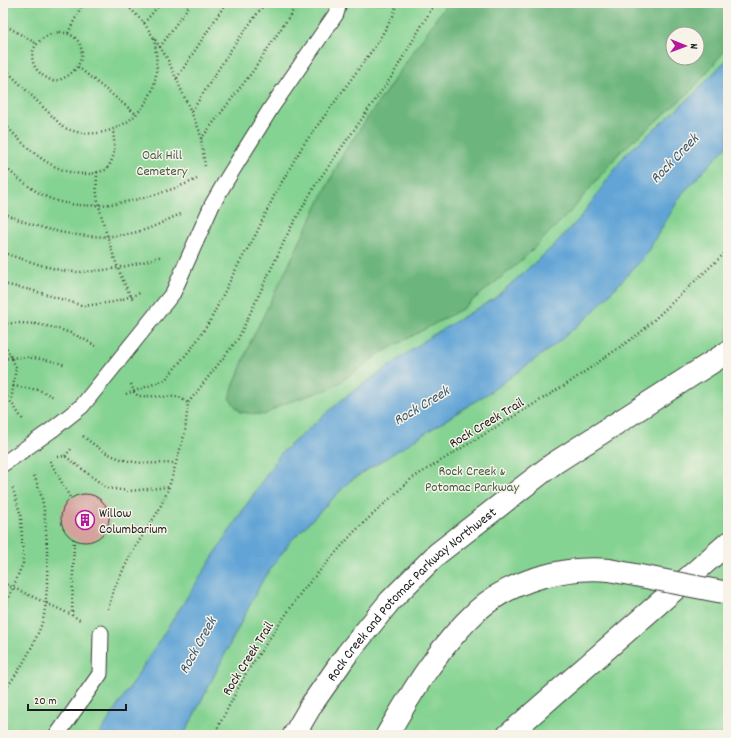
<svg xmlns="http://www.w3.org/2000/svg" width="731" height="738" font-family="Dekko,sans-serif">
  <rect width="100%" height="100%" fill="#f7f3e8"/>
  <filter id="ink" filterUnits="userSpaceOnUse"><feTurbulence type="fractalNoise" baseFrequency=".025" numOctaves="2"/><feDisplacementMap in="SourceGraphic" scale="8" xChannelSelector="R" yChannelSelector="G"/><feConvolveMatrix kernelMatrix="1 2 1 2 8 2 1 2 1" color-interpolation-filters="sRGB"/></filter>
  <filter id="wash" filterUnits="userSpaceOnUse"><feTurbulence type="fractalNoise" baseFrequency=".012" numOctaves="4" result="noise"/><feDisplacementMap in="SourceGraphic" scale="16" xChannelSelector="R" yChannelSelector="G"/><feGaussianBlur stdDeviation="0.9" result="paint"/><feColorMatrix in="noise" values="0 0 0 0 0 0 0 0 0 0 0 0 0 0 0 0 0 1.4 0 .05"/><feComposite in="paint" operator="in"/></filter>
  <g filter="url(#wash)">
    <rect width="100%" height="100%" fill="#f1ead5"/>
    <path fill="#85d392" stroke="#507857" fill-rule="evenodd" d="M3,3H728V735H3ZM673,34H697V58H673Z"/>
    <path fill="#6cb57c" stroke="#44684c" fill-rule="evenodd" d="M447,3H728V47L690,92L620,152L572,210L519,263L462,309L379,354L332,388L283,404L264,415L240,412L229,398L250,343L344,152ZM673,34H697V58H673Z"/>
    <polygon fill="#62a4d6" stroke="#3f6079" points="728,58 728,145 682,194 645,256 588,317 552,347 493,390 350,481 290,542 261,583 184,735 99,735 239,516 281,453 344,398 431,336 495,298 550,249 580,218 625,155 693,95"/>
    <g id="blocks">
      <circle fill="#d6a19d" cx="85" cy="518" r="24"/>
    </g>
  </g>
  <g filter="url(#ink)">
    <use href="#blocks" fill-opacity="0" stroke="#3c3b38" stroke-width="1"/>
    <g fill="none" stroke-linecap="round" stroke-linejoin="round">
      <defs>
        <g id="lane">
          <polyline points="53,429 82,406 173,293 212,205 227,179 271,108 336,14 339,3"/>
          <polyline points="3,464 19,453"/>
          <polyline points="57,735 100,674 101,633"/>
        </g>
        <g id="primary">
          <path id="s1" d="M294,735L312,704L347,654L390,601L437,554L553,464L728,352"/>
          <path d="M387,735C413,690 440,645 478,610C512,580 565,566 609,570"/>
          <polyline points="508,735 728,543"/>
        </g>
      </defs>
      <use href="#lane" stroke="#3c3b38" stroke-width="17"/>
      <use href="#primary" stroke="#3c3b38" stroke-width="24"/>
      <g stroke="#3c3b38" stroke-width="2.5" stroke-dasharray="1 3" stroke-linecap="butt">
        <polyline points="125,3 144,23 167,58 200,132 205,166"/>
        <polyline points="144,23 161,3"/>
        <polyline points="3,24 37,44"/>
        <path d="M60,32C94,36 85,77 53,81C21,68 28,37 60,32Z"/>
        <polyline points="68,33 83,3"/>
        <polyline points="160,47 191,3"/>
        <path d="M3,67L63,127C95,143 134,128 150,95C159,78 157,56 154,38"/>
        <polyline points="78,67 136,114"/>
        <polyline points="177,78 226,3"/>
        <polyline points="192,111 230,51 265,3"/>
        <path d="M3,122C24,146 52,175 88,174C93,174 100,171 106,170C116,157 115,147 113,131"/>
        <polyline points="201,139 253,71 298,3"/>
        <path d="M3,166C16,176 30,189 45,196C86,218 158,197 197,179"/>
        <path d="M97,172C97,179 96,187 97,194C99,214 121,286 134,300"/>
        <path d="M3,213C45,232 96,244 141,231C155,227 168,219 181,214"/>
        <path d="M3,253C23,259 44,267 65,271C93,275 136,265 162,256"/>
        <polyline points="3,284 31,290 84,306 114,302 140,293"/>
        <path d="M3,324C35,320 72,329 98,348"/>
        <polyline points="3,341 16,367 11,402 23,420"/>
        <path d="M3,359C23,355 47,359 66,365"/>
        <polyline points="131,384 134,392 138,396 179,397 188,403"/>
        <polyline points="13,386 39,390 54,397"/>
        <polyline points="126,394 165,380 194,345 210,321 238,265 255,236 275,194 302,147 376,45 393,16 397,3"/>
        <polyline points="3,397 11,397"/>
        <path d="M83,436C116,464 134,464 175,463"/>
        <polyline points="65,456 73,447"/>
        <polyline points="58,457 65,456 107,488 129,491 169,487"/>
        <polyline points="50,461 71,499"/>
        <polyline points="74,539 72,615 80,620"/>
        <polyline points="3,583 72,615"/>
        <polyline points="108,609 114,589 131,554 159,510 169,487 185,432 188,403 238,339 290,229 316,184 392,76 435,3"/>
        <polyline points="3,612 23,563 21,516 12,486"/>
        <path d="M3,692C19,672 33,648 42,623C50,599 48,525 42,499C40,490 36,482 33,473"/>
        <polyline points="214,735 246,673 302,591 354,532 411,479 570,382 640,333 728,250"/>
      </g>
      <use href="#lane" stroke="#fff" stroke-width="15"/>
      <use href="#primary" stroke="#fff" stroke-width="22"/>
      <defs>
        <polyline id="lane-bridge" points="19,453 53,429"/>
        <polyline id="primary-bridge" points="609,570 728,593"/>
      </defs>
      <use href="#lane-bridge" stroke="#3c3b38" stroke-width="17" stroke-linecap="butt"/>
      <use href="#primary-bridge" stroke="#3c3b38" stroke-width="24" stroke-linecap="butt"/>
      <use href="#lane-bridge" stroke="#fff" stroke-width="15"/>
      <use href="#primary-bridge" stroke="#fff" stroke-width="22"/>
    </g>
  </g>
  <defs>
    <symbol id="building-ring" viewBox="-11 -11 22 22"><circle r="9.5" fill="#f7f3e8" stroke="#b5179e" stroke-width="1.5"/><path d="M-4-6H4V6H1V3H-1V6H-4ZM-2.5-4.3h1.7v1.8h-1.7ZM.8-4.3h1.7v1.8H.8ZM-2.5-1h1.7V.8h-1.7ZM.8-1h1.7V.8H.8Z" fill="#b5179e"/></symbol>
  </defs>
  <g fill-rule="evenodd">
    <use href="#building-ring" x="74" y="509" width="22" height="22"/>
  </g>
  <g text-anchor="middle" stroke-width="3" stroke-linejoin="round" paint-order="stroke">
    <g font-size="14" fill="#415c45" stroke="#f7f3e8">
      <text x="162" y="159">Oak Hill<tspan x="162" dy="16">Cemetery</tspan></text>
      <text x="472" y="475">Rock Creek &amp;<tspan x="472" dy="16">Potomac Parkway</tspan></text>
    </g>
    <g font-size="14" fill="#1c1c1c" stroke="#f7f3e8">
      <text transform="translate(486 422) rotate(-31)" y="5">Rock Creek Trail</text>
      <text dy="5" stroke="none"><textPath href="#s1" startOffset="185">Rock Creek and Potomac Parkway Northwest</textPath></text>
      <text transform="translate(247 658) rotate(-58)" y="5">Rock Creek Trail</text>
    </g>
    <g font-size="14" fill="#1c1c1c" stroke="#f7f3e8" text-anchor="start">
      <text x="99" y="517">Willow<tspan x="99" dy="16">Columbarium</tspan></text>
    </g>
    <g font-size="15" font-style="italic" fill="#3c5970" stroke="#f7f3e8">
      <text transform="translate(674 158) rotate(-46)" y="5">Rock Creek</text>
      <text transform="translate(421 405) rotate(-31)" y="5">Rock Creek</text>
      <text transform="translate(197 645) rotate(-61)" y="5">Rock Creek</text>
    </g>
  </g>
  <rect width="731" height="738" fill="none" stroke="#f7f3e8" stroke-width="16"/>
  <g transform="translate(685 46) rotate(91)"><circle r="19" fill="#f7f3e8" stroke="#9f9d96"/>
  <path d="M0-3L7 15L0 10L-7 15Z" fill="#b5179e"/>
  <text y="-6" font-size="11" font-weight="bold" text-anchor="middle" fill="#1c1c1c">N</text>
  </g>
  <path d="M28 704v6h98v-6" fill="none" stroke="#1c1c1c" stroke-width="2"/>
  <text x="34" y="704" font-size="12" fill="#1c1c1c" stroke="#f7f3e8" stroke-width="3" paint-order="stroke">20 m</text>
</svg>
